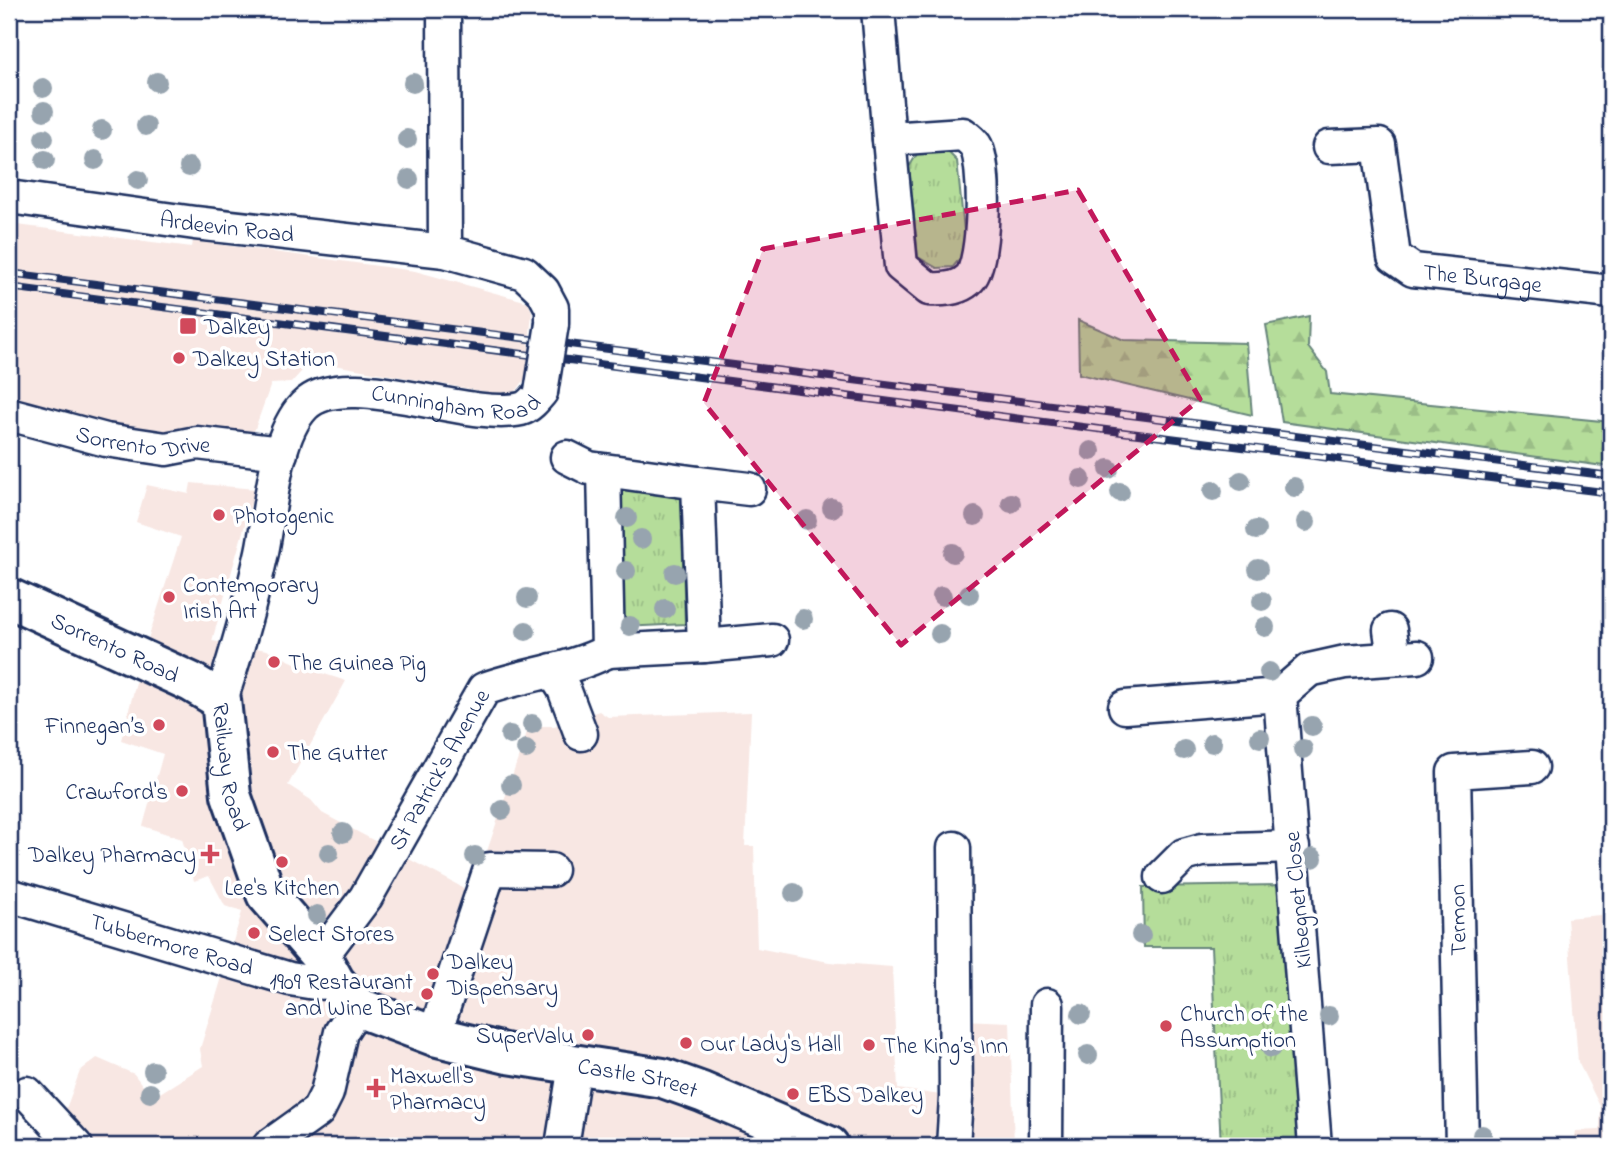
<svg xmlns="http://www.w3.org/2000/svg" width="1620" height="1155" font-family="'Indie Flower',sans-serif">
  <defs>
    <pattern id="grass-tufts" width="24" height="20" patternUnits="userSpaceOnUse" patternTransform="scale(1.75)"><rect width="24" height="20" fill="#b5dd9a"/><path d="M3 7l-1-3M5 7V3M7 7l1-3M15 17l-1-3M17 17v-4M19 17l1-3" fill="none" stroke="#9bbe87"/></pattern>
    <pattern id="forest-firs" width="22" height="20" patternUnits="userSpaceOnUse" patternTransform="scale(1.75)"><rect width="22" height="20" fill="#b5dd9a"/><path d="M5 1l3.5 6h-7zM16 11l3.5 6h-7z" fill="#9bbe87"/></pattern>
  </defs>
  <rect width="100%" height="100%" fill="#fff"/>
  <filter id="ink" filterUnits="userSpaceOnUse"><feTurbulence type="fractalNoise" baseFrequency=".0143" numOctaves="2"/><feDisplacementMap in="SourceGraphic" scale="14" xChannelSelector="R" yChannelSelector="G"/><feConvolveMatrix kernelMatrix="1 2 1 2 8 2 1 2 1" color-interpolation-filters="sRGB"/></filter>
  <g filter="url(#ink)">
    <g fill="#f8e7e3">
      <polygon points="9,224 192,247 193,241 415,271 528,302 532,312 526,378 516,391 504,395 311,361 291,383 271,384 252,437 176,429 173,446 9,404"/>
      <polygon points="191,483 255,489 212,641 267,650 306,668 346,681 288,785 311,800 322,813 473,893 529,726 554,726 599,711 608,717 751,712 745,846 754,846 757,948 829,962 892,967 898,1089 948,1096 962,1020 1010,1022 1014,1146 90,1146 64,1114 80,1071 97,1058 134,1074 152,1098 203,1066 200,1049 242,912 225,906 209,876 194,881 182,839 143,826 163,754 121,740 145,648 181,537 136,522 147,485 189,494"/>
      <polygon points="1611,914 1611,1146 1514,1146 1517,1138 1574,1137 1575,1131 1600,1130 1601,1108 1578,1062 1567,918"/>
    </g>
    <g fill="url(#grass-tufts)" stroke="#68867c" stroke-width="2">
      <polygon points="933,147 945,149 957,161 966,251 953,267 937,268 918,257 909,167 917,154"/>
      <polygon points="620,489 681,498 685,624 623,627"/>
      <polygon points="1286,885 1302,1146 1221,1146 1211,947 1144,947 1143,887"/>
    </g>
    <g fill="url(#forest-firs)" stroke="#68867c" stroke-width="2">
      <polygon points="1309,316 1308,347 1327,372 1330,394 1611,422 1611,467 1282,422 1266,325"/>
      <polygon points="1078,320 1124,340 1246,343 1252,415 1079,374"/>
    </g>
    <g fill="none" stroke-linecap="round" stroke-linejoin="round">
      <defs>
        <g id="minor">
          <polyline points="444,9 445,251"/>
          <polyline points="878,9 889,139"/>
          <path d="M963,134C967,137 972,141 975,145C987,163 985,262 970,278C960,289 943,290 929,289L901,266L889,139Z"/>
          <path id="s1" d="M1329,147L1379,145L1394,257L1413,270L1611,292"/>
          <path id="s2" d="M9,197L195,223L445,251L524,273L543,291L552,308V324"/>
          <path id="s3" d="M9,414L106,440L166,449L197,443L281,453"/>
          <polyline points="567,457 589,468 604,470 698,483 704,646 608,651 604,470"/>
          <polyline points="698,483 749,489"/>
          <polyline points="1390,630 1394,658"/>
          <polyline points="704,646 772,640"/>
          <polyline points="552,670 564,689 581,734"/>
          <path id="s4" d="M221,700C237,651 251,602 262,552C271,510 274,437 304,406C343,365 466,422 521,409C529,407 536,398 541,392"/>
          <polyline points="1125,707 1280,695"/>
          <polyline points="1162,877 1184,855 1202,850 1293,847"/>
          <path id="s5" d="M9,895L290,979L315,983L335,982"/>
          <path id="s6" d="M321,957L366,897L484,689C525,674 569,671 608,651"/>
          <polyline points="434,1036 490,869 551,870"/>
          <polyline points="27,1093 76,1146"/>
          <polyline points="269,1146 318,1111 327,1093 341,1032 357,1007"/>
          <polyline points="562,1146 575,1065"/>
          <polyline points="953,1146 956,1098 954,848"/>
          <polyline points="1046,1146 1047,1005"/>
          <polyline points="1315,1146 1280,695 1309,670 1345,662 1417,657"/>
          <polyline points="1462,1146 1454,772 1532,767"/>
        </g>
        <g id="major">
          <path id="s7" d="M9,598L191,682L221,700L231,795L266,894L321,957L335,982L357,1007L434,1036L508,1054L663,1078L702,1092L829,1146"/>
        </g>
      </defs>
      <use href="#minor" stroke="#1b2f5e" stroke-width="37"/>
      <use href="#major" stroke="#1b2f5e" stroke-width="44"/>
      <use href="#minor" stroke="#fff" stroke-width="32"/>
      <use href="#major" stroke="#fff" stroke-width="38"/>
      <defs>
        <g id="rail">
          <polyline points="9,273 1611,476"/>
          <polyline points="9,287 1098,429 1611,493"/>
        </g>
      </defs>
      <use href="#rail" stroke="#1b2f5e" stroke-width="8"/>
      <use href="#rail" stroke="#fff" stroke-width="5" stroke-dasharray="16" stroke-linecap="butt"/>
      <defs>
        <polyline id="minor-bridge" points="541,392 552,324"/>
      </defs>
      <use href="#minor-bridge" stroke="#1b2f5e" stroke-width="37" stroke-linecap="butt"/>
      <use href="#minor-bridge" stroke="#fff" stroke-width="32"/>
    </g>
    <g fill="#97a4af">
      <circle cx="157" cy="82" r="10"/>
      <circle cx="413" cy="83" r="10"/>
      <circle cx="43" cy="88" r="10"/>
      <circle cx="44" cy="111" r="10"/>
      <circle cx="146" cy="126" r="10"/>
      <circle cx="102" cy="130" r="10"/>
      <circle cx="44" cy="138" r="10"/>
      <circle cx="407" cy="139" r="10"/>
      <circle cx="45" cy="160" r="10"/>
      <circle cx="95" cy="160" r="10"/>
      <circle cx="189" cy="167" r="10"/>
      <circle cx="409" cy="179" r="10"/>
      <circle cx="138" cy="180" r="10"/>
      <circle cx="1091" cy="451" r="10"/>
      <circle cx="1109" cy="469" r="10"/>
      <circle cx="1081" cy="479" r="10"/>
      <circle cx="1241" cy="481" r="10"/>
      <circle cx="1294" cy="487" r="10"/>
      <circle cx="1213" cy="491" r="10"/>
      <circle cx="1120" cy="492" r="10"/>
      <circle cx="1011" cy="503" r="10"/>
      <circle cx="832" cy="508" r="10"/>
      <circle cx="975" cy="516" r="10"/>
      <circle cx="627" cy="518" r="10"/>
      <circle cx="807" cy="520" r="10"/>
      <circle cx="1306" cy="522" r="10"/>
      <circle cx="1256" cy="530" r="10"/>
      <circle cx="641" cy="539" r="10"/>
      <circle cx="953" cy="553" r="10"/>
      <circle cx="1258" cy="569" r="10"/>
      <circle cx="626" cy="571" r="10"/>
      <circle cx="675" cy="573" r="10"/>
      <circle cx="969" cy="594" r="10"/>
      <circle cx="942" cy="596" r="10"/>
      <circle cx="527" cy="598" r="10"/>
      <circle cx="1262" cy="601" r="10"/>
      <circle cx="665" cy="609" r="10"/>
      <circle cx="803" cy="619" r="10"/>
      <circle cx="630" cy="626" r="10"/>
      <circle cx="1265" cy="627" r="10"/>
      <circle cx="526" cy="631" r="10"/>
      <circle cx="940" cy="634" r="10"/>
      <circle cx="1269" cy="672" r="10"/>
      <circle cx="532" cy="724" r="10"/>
      <circle cx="1312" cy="726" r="10"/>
      <circle cx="510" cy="735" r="10"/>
      <circle cx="1260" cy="738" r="10"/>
      <circle cx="1212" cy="743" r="10"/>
      <circle cx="526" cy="749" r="10"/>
      <circle cx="1303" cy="749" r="10"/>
      <circle cx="1184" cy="750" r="10"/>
      <circle cx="511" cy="785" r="10"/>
      <circle cx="502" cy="810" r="10"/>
      <circle cx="343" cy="833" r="10"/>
      <circle cx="329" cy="853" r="10"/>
      <circle cx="475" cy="856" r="10"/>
      <circle cx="1313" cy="858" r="10"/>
      <circle cx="794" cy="893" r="10"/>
      <circle cx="317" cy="915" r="10"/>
      <circle cx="1141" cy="935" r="10"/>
      <circle cx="1081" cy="1014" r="10"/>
      <circle cx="1329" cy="1016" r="10"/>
      <circle cx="1271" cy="1048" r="10"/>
      <circle cx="1088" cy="1055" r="10"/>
      <circle cx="153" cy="1071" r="10"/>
      <circle cx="150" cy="1093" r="10"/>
      <circle cx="1482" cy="1135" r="10"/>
    </g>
  </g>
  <path fill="#c2185b" fill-opacity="0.2" stroke="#c2185b" stroke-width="5" stroke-dasharray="14 9" stroke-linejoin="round" d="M1078,190L1200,399L901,645L704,403L763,249Z"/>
  <g fill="#d1495b" stroke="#fff" stroke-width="2.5">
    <rect x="179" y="317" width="18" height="18" rx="3.5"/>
    <circle cx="179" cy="358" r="7"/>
    <circle cx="219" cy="515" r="7"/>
    <circle cx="169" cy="597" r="7"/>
    <circle cx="274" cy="662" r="7"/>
    <circle cx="159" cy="725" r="7"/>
    <circle cx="273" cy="752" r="7"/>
    <circle cx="182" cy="791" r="7"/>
    <path d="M206.5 843.5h7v7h7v7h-7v7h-7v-7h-7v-7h7z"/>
    <circle cx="282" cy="862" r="7"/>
    <circle cx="254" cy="933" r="7"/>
    <circle cx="433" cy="974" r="7"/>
    <circle cx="427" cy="994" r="7"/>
    <circle cx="1166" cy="1026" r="7"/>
    <circle cx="588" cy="1035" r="7"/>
    <circle cx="686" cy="1043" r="7"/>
    <circle cx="869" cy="1045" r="7"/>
    <path d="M372.5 1077.5h7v7h7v7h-7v7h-7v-7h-7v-7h7z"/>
    <circle cx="793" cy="1094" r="7"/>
  </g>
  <g text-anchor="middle" stroke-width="7" stroke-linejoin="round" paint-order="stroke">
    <g font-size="23" fill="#1b2f5e" stroke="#fff">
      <text dy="8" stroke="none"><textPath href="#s2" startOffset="220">Ardeevin Road</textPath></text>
      <text dy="8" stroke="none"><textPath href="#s1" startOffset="256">The Burgage</textPath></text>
      <text dy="8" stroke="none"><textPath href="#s4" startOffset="464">Cunningham Road</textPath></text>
      <text dy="8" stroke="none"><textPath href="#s3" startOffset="138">Sorrento Drive</textPath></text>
      <text dy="8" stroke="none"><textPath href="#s7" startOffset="117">Sorrento Road</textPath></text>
      <text dy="8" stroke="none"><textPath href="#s7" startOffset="303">Railway Road</textPath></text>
      <text dy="8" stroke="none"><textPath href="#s6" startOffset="222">St Patrick's Avenue</textPath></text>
      <text transform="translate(1297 900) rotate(-95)" y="8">Kilbegnet Close</text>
      <text transform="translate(1457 920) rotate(-91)" y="8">Termon</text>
      <text dy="8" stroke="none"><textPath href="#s5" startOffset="170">Tubbermore Road</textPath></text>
      <text dy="8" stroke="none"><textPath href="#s7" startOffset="872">Castle Street</textPath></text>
    </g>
    <g font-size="23" fill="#1b2f5e" stroke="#fff" text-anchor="start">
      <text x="204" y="334">Dalkey</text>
      <text x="193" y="366">Dalkey Station</text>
      <text x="233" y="523">Photogenic</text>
      <text x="183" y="592">Contemporary<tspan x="183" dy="26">Irish Art</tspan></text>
      <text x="288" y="670">The Guinea Pig</text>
      <text x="145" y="733" text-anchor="end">Finnegan’s</text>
      <text x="287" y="760">The Gutter</text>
      <text x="168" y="799" text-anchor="end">Crawford's</text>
      <text x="196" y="862" text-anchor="end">Dalkey Pharmacy</text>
      <text x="282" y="895" text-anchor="middle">Lee's Kitchen</text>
      <text x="268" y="941">Select Stores</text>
      <text x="447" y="969">Dalkey<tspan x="447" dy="26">Dispensary</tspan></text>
      <text x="413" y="989" text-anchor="end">1909 Restaurant<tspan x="413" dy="26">and Wine Bar</tspan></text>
      <text x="1180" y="1021">Church of the<tspan x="1180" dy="26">Assumption</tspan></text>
      <text x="574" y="1043" text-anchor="end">SuperValu</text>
      <text x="700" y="1051">Our Lady's Hall</text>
      <text x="883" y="1053">The King’s Inn</text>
      <text x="390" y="1083">Maxwell's<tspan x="390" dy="26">Pharmacy</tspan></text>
      <text x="807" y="1102">EBS Dalkey</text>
    </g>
  </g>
  <rect width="1620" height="1155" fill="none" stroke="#fff" stroke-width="35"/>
  <rect x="18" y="18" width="1585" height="1120" fill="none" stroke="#1b2f5e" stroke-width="2.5" filter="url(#ink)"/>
</svg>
